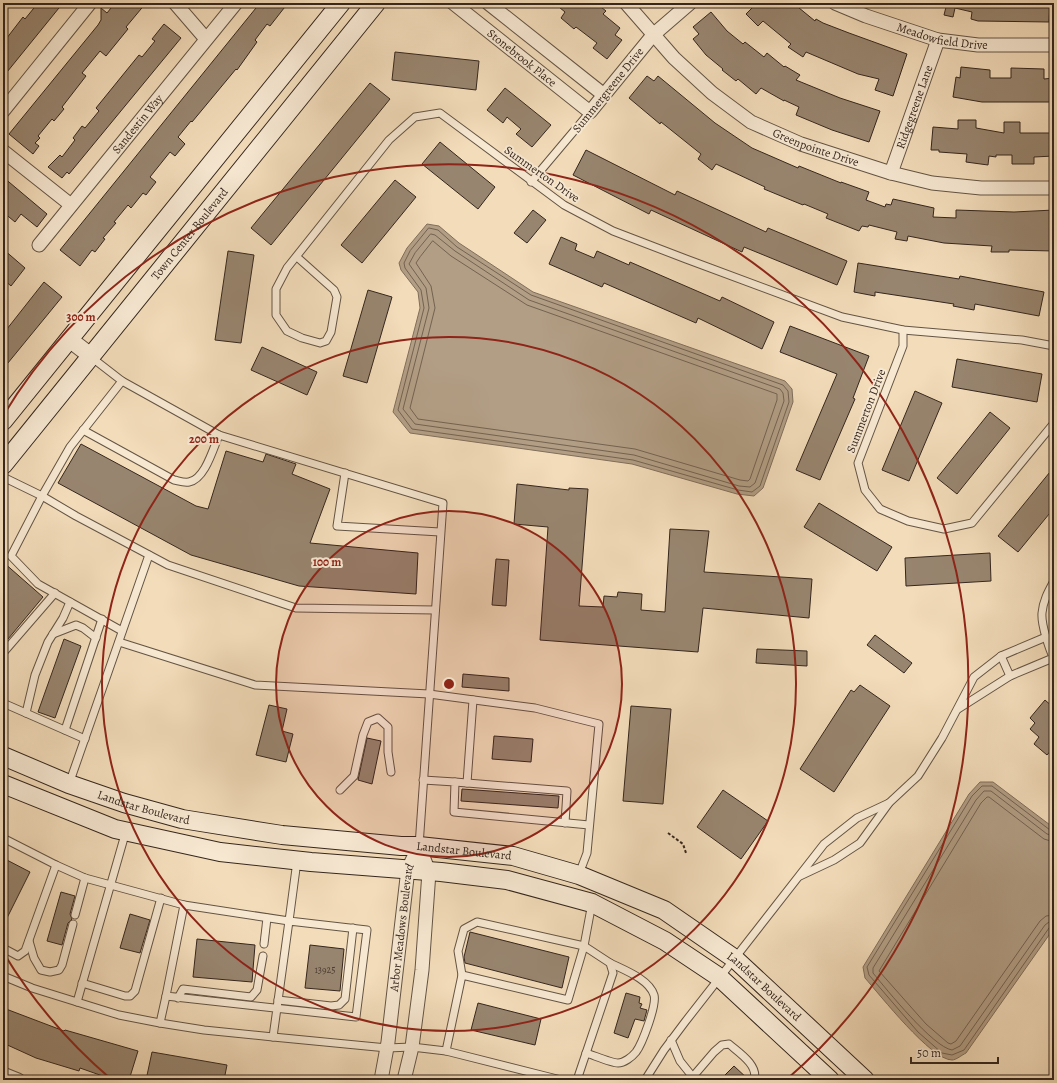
<svg xmlns="http://www.w3.org/2000/svg" width="1057" height="1083" font-family="Alegreya,serif">
  <rect width="100%" height="100%" fill="#f3dcba"/>
  <filter id="stains"><feTurbulence type="fractalNoise" baseFrequency=".005" numOctaves="4"/><feColorMatrix values="0 0 0 0 .2 0 0 0 0 .09 0 0 0 0 .02 0 0 0 .5 -.17"/></filter>
  <radialGradient id="worn" r=".72"><stop offset=".6" stop-color="#630" stop-opacity="0"/><stop offset="1" stop-color="#630" stop-opacity=".3"/></radialGradient>
  <g fill="#b29e85" stroke="#806e5b">
    <polygon points="427,224 439,226 459,243 533,292 785,381 792,389 793,402 763,488 754,496 737,494 632,464 410,433 393,412 420,308 418,292 401,270 399,263 407,248"/>
    <path d="M980,782H993L1054,828V928L966,1053C962,1055 956,1060 952,1060C931,1060 880,995 865,978L863,967L969,794Z"/>
  </g>
  <g fill="none" stroke-linecap="round" stroke-linejoin="round">
    <g stroke="#746251" stroke-width="1">
      <polygon points="429,228 438,230 457,247 531,295 783,385 788,391 789,402 760,486 752,492 738,490 633,460 412,429 398,410 424,308 421,290 405,268 404,263 410,251"/>
      <polygon points="431,234 435,235 455,251 529,300 780,389 783,393 784,401 755,483 750,487 739,486 634,455 415,424 403,409 429,308 426,288 409,264 415,253"/>
      <polygon points="433,241 451,256 527,305 777,394 777,400 750,479 748,481 740,480 635,449 418,419 410,408 435,308 431,286 416,263 420,257"/>
      <polyline points="1054,830 1050,830 992,786 982,786 972,796 867,967 869,975 918,1032 942,1053 952,1055 964,1050 1049,928 1054,926"/>
      <path d="M1054,836L1047,834L991,791H984L976,800L873,968V973C887,990 933,1047 952,1050L960,1046L1045,925L1049,922L1054,921"/>
      <polyline points="1054,842 1044,839 989,797 987,797 981,803 879,971 926,1024 948,1043 951,1044 956,1041 1040,921 1046,916 1054,915"/>
    </g>
  </g>
  <g fill="#98856f" stroke="#35261d">
    <polygon points="38,3 63,3 3,77 3,43 23,17 25,19"/>
    <polygon points="115,3 146,3 126,27 128,29 106,56 100,51 82,73 86,76 62,107 64,109 54,121 52,119 38,136 40,138 35,143 39,146 33,154 9,134 98,25 101,20 101,8 107,13"/>
    <polygon points="260,3 288,3 270,26 267,24 255,40 257,42 237,70 236,69 192,122 191,121 178,137 185,144 175,156 170,152 150,177 156,182 146,195 143,193 131,208 128,205 114,222 116,223 103,238 105,239 95,252 92,250 80,266 60,250"/>
    <polygon points="554,3 596,3 606,11 603,14 620,28 615,35 622,40 607,59 593,48 597,43 576,27 574,29 561,18 565,12"/>
    <polygon points="748,3 793,3 815,21 816,19 823,23 849,33 907,54 893,96 875,90 879,79 858,74 806,52 803,57 788,47 791,44 763,21 758,26 746,14 752,8"/>
    <polygon points="947,3 1050,3 1049,22 978,21 971,19 972,12 955,8 953,17 944,15"/>
    <polygon points="711,12 727,31 743,44 745,42 764,57 767,53 784,67 785,66 800,75 796,80 840,98 880,111 869,142 832,130 796,115 799,107 784,100 784,101 761,88 756,94 738,79 736,81 722,70 723,69 706,55 693,39 699,34 693,27"/>
    <polygon points="164,24 181,38 69,174 67,172 62,178 48,167 60,155 62,157 75,140 73,138 82,126 85,128 99,111 96,108 139,55 142,57 155,41 152,39"/>
    <polygon points="395,52 479,61 476,90 392,80"/>
    <polygon points="961,67 990,70 990,78 1011,78 1011,68 1044,69 1044,79 1054,78 1054,102 982,102 953,97 956,77 960,78"/>
    <polygon points="647,76 654,81 658,76 715,123 752,148 798,168 799,166 841,183 841,182 869,192 866,200 885,207 886,204 891,205 893,199 934,208 933,217 956,218 956,210 1014,212 1054,210 1054,251 1009,250 1009,252 991,252 992,246 944,243 908,236 907,241 895,239 897,232 869,225 868,227 862,226 859,231 826,218 828,214 804,204 803,205 781,196 764,189 765,187 716,164 712,170 698,159 701,154 661,122 660,124 629,98"/>
    <polygon points="370,83 390,99 271,245 251,228"/>
    <polygon points="505,88 551,125 532,147 516,134 521,129 507,117 503,123 487,110"/>
    <polygon points="958,120 976,120 976,128 1004,133 1004,122 1020,122 1020,133 1054,133 1054,156 1034,157 1034,164 1012,164 1012,155 996,155 996,157 989,156 988,165 966,162 967,154 939,152 939,150 931,150 933,127 958,129"/>
    <polygon points="440,142 495,187 478,209 422,164"/>
    <polygon points="586,150 675,195 677,191 766,232 768,228 847,261 837,285 744,247 742,252 651,210 649,214 573,175"/>
    <polygon points="3,177 47,214 37,227 21,214 15,222 3,212"/>
    <polygon points="395,180 416,197 362,263 341,245"/>
    <polygon points="533,210 546,220 527,243 514,233"/>
    <polygon points="561,237 577,244 575,250 594,258 597,251 629,265 630,262 720,301 722,297 774,322 762,349 698,318 696,323 604,283 602,287 549,264"/>
    <polygon points="3,249 25,268 11,286 3,279"/>
    <polygon points="228,251 254,255 241,343 215,340"/>
    <polygon points="858,263 959,279 960,276 1044,292 1039,316 975,304 974,310 953,306 954,304 875,292 875,296 854,292"/>
    <polygon points="44,282 62,297 3,369 3,334"/>
    <polygon points="368,290 392,297 367,383 343,376"/>
    <polygon points="790,326 869,356 853,398 855,399 820,480 796,470 837,374 780,352"/>
    <polygon points="262,347 317,372 307,395 251,370"/>
    <polygon points="957,359 1042,374 1037,402 952,387"/>
    <polygon points="915,391 942,403 909,481 882,470"/>
    <polygon points="990,412 1010,428 957,494 937,478"/>
    <polygon points="81,444 196,506 208,509 226,451 263,462 266,454 296,464 292,474 330,489 310,543 418,553 416,594 299,586 191,555 58,483"/>
    <polygon points="1054,467 1054,508 1018,552 998,536"/>
    <polygon points="517,484 569,490 569,488 588,489 579,606 603,607 604,596 617,597 618,592 642,594 641,610 665,612 670,529 709,531 704,572 812,579 809,618 703,608 698,652 540,640 548,527 514,524"/>
    <polygon points="819,503 892,547 877,571 804,527"/>
    <polygon points="990,553 991,581 906,586 905,558"/>
    <polygon points="496,559 509,560 506,606 492,605"/>
    <polygon points="3,562 43,597 3,645"/>
    <polygon points="875,635 912,663 904,673 867,645"/>
    <polygon points="64,639 81,646 55,718 38,712"/>
    <polygon points="757,649 807,651 807,666 756,663"/>
    <polygon points="463,674 509,678 509,691 462,687"/>
    <polygon points="860,685 890,706 834,792 800,769 851,690 854,692"/>
    <polygon points="1045,700 1054,708 1054,747 1047,755 1034,744 1039,737 1030,729 1035,723 1030,718"/>
    <polygon points="269,705 287,709 282,731 293,734 286,762 256,755"/>
    <polygon points="631,706 671,709 663,804 623,801"/>
    <polygon points="494,736 533,739 531,762 492,759"/>
    <polygon points="367,738 381,741 372,784 358,780"/>
    <polygon points="462,789 559,796 558,808 461,801"/>
    <polygon points="723,790 768,821 741,859 697,827"/>
    <polygon points="3,858 30,872 3,926"/>
    <polygon points="61,892 75,896 70,914 72,919 68,923 62,945 47,941"/>
    <polygon points="130,914 150,920 140,953 120,948"/>
    <polygon points="470,932 569,957 562,988 465,963 464,957"/>
    <polygon points="197,939 255,945 252,982 193,977"/>
    <polygon points="310,945 344,949 340,991 305,988"/>
    <polygon points="626,993 640,997 639,1003 642,1004 640,1008 647,1010 644,1021 635,1019 628,1038 614,1033"/>
    <polygon points="478,1003 541,1019 535,1045 471,1030"/>
    <polygon points="6,1009 64,1031 65,1030 138,1051 129,1080 114,1080 80,1068 79,1071 36,1058 3,1043 3,1010 5,1011"/>
    <polygon points="152,1052 227,1065 224,1080 146,1080"/>
    <polygon points="734,1066 749,1080 720,1080"/>
  </g>
  <g fill="none" stroke-linecap="round" stroke-linejoin="round">
    <defs>
      <g id="service">
        <polyline points="531,182 590,112"/>
        <polyline points="297,257 334,290 337,297 331,332 326,341 320,343 302,338 287,331 276,315 276,289 287,268 389,140 415,117 440,113 564,205 613,231 686,259 842,317 903,330 1022,340 1054,346"/>
        <polyline points="903,330 903,346 858,463 865,490 880,509 908,521 944,529 972,523 1054,423"/>
        <polyline points="91,357 122,381 219,435 443,503 419,846"/>
        <polyline points="122,381 70,447 42,496 11,556 38,584 122,631"/>
        <path d="M83,430L174,480C179,481 184,483 189,482C205,479 213,449 219,435"/>
        <polyline points="345,473 337,526 440,532"/>
        <polyline points="3,477 42,496 76,516 168,565 296,608 435,610"/>
        <path d="M1054,581C1048,592 1043,601 1042,613C1041,624 1049,649 1054,659"/>
        <polyline points="53,634 76,625 83,628 96,638"/>
        <polyline points="119,642 255,685 429,694 535,708 599,724 587,853 579,874"/>
        <polyline points="3,653 55,593"/>
        <polyline points="1001,656 1010,676"/>
        <polyline points="3,703 85,739"/>
        <polyline points="958,709 1010,676 1053,658"/>
        <polyline points="26,713 35,675 48,642 63,618 70,602"/>
        <polyline points="65,730 102,619"/>
        <polyline points="423,780 455,782 454,812 589,825"/>
        <polyline points="455,782 567,791 565,823"/>
        <polyline points="467,783 473,700"/>
        <polyline points="69,784 149,555"/>
        <polyline points="340,790 354,776 363,735 368,722 378,718 388,727 388,752 391,772"/>
        <polyline points="3,838 56,865 85,878 184,905"/>
        <polyline points="800,876 834,860 860,843 889,803 918,776 942,738 974,677 1001,656 1046,637"/>
        <polyline points="75,915 85,878"/>
        <polyline points="29,941 34,958 41,970 50,972 59,970 62,965 73,924"/>
        <polyline points="264,944 267,918"/>
        <polyline points="3,948 18,956 25,951 56,865"/>
        <polyline points="462,975 458,951 464,929 477,922 584,946 610,963 613,973 577,1080"/>
        <polyline points="3,976 32,988 119,1015 160,1023 204,1030 273,1037 387,1048 412,1047 446,1051 462,975 568,1000 584,946 592,903"/>
        <polyline points="82,983 125,996 130,996 135,991 161,898"/>
        <polyline points="178,998 183,989 251,997 257,990 263,956"/>
        <polyline points="278,1000 331,1006 339,1005 345,999 353,928"/>
        <polyline points="77,1002 126,831"/>
        <polyline points="160,1023 166,996"/>
        <polyline points="273,1037 289,921 184,905 166,996 356,1017 367,930 289,921 297,861"/>
        <polyline points="671,1040 680,1061 692,1076"/>
        <polyline points="446,1051 561,1080"/>
        <path d="M586,1053C593,1055 611,1063 618,1063C624,1063 632,1057 636,1052C642,1044 657,1005 654,995C649,979 624,970 610,963"/>
        <polyline points="645,1080 664,1050 685,1022 824,844 857,818 889,803"/>
        <path d="M690,1080L714,1052L722,1045L729,1044C738,1052 759,1065 754,1080"/>
      </g>
      <g id="minor">
        <polyline points="175,3 206,39"/>
        <path id="s1" d="M453,3L590,112L653,35L690,3"/>
        <polyline points="488,3 604,95"/>
        <path id="s2" d="M626,3L674,58L712,93L751,122L801,144L891,173L932,183L981,188H1054"/>
        <path id="s3" d="M835,3L866,16L938,40L978,45H1054"/>
        <polyline points="3,111 90,3"/>
        <polyline points="3,151 71,205"/>
        <path id="s4" d="M891,173L938,40"/>
        <path id="s5" d="M39,245L236,3"/>
        <polyline points="3,1074 18,1080"/>
        <path id="s6" d="M381,1080L388,1042L408,869L419,846"/>
        <polyline points="404,1080 412,1047 422,970 429,872 419,846"/>
      </g>
      <polyline id="tertiary" points="69,339 91,356"/>
      <g id="secondary">
        <polyline points="3,421 341,3"/>
        <path id="s7" d="M3,465L376,3"/>
        <path id="s8" d="M3,756L69,784L124,803L182,819L282,835L401,846H419L513,856L579,875L664,910L735,959L865,1080"/>
        <polyline points="3,784 115,829 220,852 311,862 441,872 507,880 592,903 665,941 719,977 830,1080"/>
      </g>
    </defs>
    <use href="#service" stroke="#645444" stroke-width="9"/>
    <use href="#minor" stroke="#645444" stroke-width="15"/>
    <use href="#tertiary" stroke="#645444" stroke-width="18"/>
    <use href="#secondary" stroke="#35261d" stroke-width="20"/>
    <polyline stroke="#35261d" stroke-width="2" stroke-dasharray="3 2" stroke-linecap="butt" points="668,833 683,844 686,853"/>
    <use href="#service" stroke="#f7e8d2" stroke-width="7"/>
    <use href="#minor" stroke="#f7e8d2" stroke-width="13"/>
    <use href="#tertiary" stroke="#f7e8d2" stroke-width="16"/>
    <use href="#secondary" stroke="#f7e8d2" stroke-width="18"/>
  </g>
  <circle cx="449" cy="684" r="173" fill="#8f2418" fill-opacity=".12"/>
  <g fill="none" stroke="#8f2418" stroke-width="2">
    <circle cx="449" cy="684" r="173"/>
    <circle cx="449" cy="684" r="347"/>
    <path d="M111 1079A520 520 0 0 1 3 952M3 416A520 520 0 1 1 787 1079"/>
  </g>
  <g text-anchor="middle" stroke-width="4" stroke-linejoin="round" paint-order="stroke">
    <g font-size="10" fill="#4e3e32">
      <text x="325" y="973">13925</text>
    </g>
    <g font-size="12" fill="#35261d" stroke="#f7e8d2">
      <text dy="4" stroke="none"><textPath href="#s3" startOffset="113">Meadowfield Drive</textPath></text>
      <text dy="4" stroke="none"><textPath href="#s1" startOffset="88">Stonebrook Place</textPath></text>
      <text transform="translate(608 90) rotate(-51)" y="4">Summergreene Drive</text>
      <text dy="4" stroke="none"><textPath href="#s4" startOffset="70">Ridgegreene Lane</textPath></text>
      <text dy="4" stroke="none"><textPath href="#s5" startOffset="156">Sandestin Way</textPath></text>
      <text dy="4" stroke="none"><textPath href="#s2" startOffset="243">Greenpointe Drive</textPath></text>
      <text transform="translate(542 174) rotate(35)" y="4">Summerton Drive</text>
      <text dy="4" stroke="none"><textPath href="#s7" startOffset="297">Town Center Boulevard</textPath></text>
      <text transform="translate(866 411) rotate(-69)" y="4">Summerton Drive</text>
      <text dy="4" stroke="none"><textPath href="#s8" startOffset="150">Landstar Boulevard</textPath></text>
      <text dy="4" stroke="none"><textPath href="#s8" startOffset="474">Landstar Boulevard</textPath></text>
      <text dy="4" stroke="none"><textPath href="#s6" startOffset="154">Arbor Meadows Boulevard</textPath></text>
      <text dy="4" stroke="none"><textPath href="#s8" startOffset="810">Landstar Boulevard</textPath></text>
    </g>
  </g>
  <circle cx="449" cy="684" r="6" fill="#8f2418" stroke="#f7e8d2" stroke-width="2"/>
  <g font-size="12" text-anchor="middle" font-weight="bold" fill="#8f2418" stroke="#f7e8d2" stroke-width="4" stroke-linejoin="round" paint-order="stroke">
    <text x="81" y="321">300 m</text>
    <text x="204" y="443">200 m</text>
    <text x="327" y="566">100 m</text>
  </g>
  <rect width="1057" height="1083" fill="none" stroke="#f3dcba" stroke-width="16"/>
  <rect x="4" y="4" width="1049" height="1075" fill="none" stroke="#35261d" stroke-width="2"/>
  <rect x="8" y="8" width="1041" height="1067" fill="none" stroke="#35261d"/>
  <path d="M911 1057v6h87v-6" fill="none" stroke="#35261d" stroke-width="2"/>
  <text x="917" y="1057" font-size="12" fill="#35261d" stroke="#f7e8d2" stroke-width="3" paint-order="stroke">50 m</text>
  <rect width="100%" height="100%" filter="url(#stains)"/>
  <rect width="100%" height="100%" fill="url(#worn)"/>
</svg>
